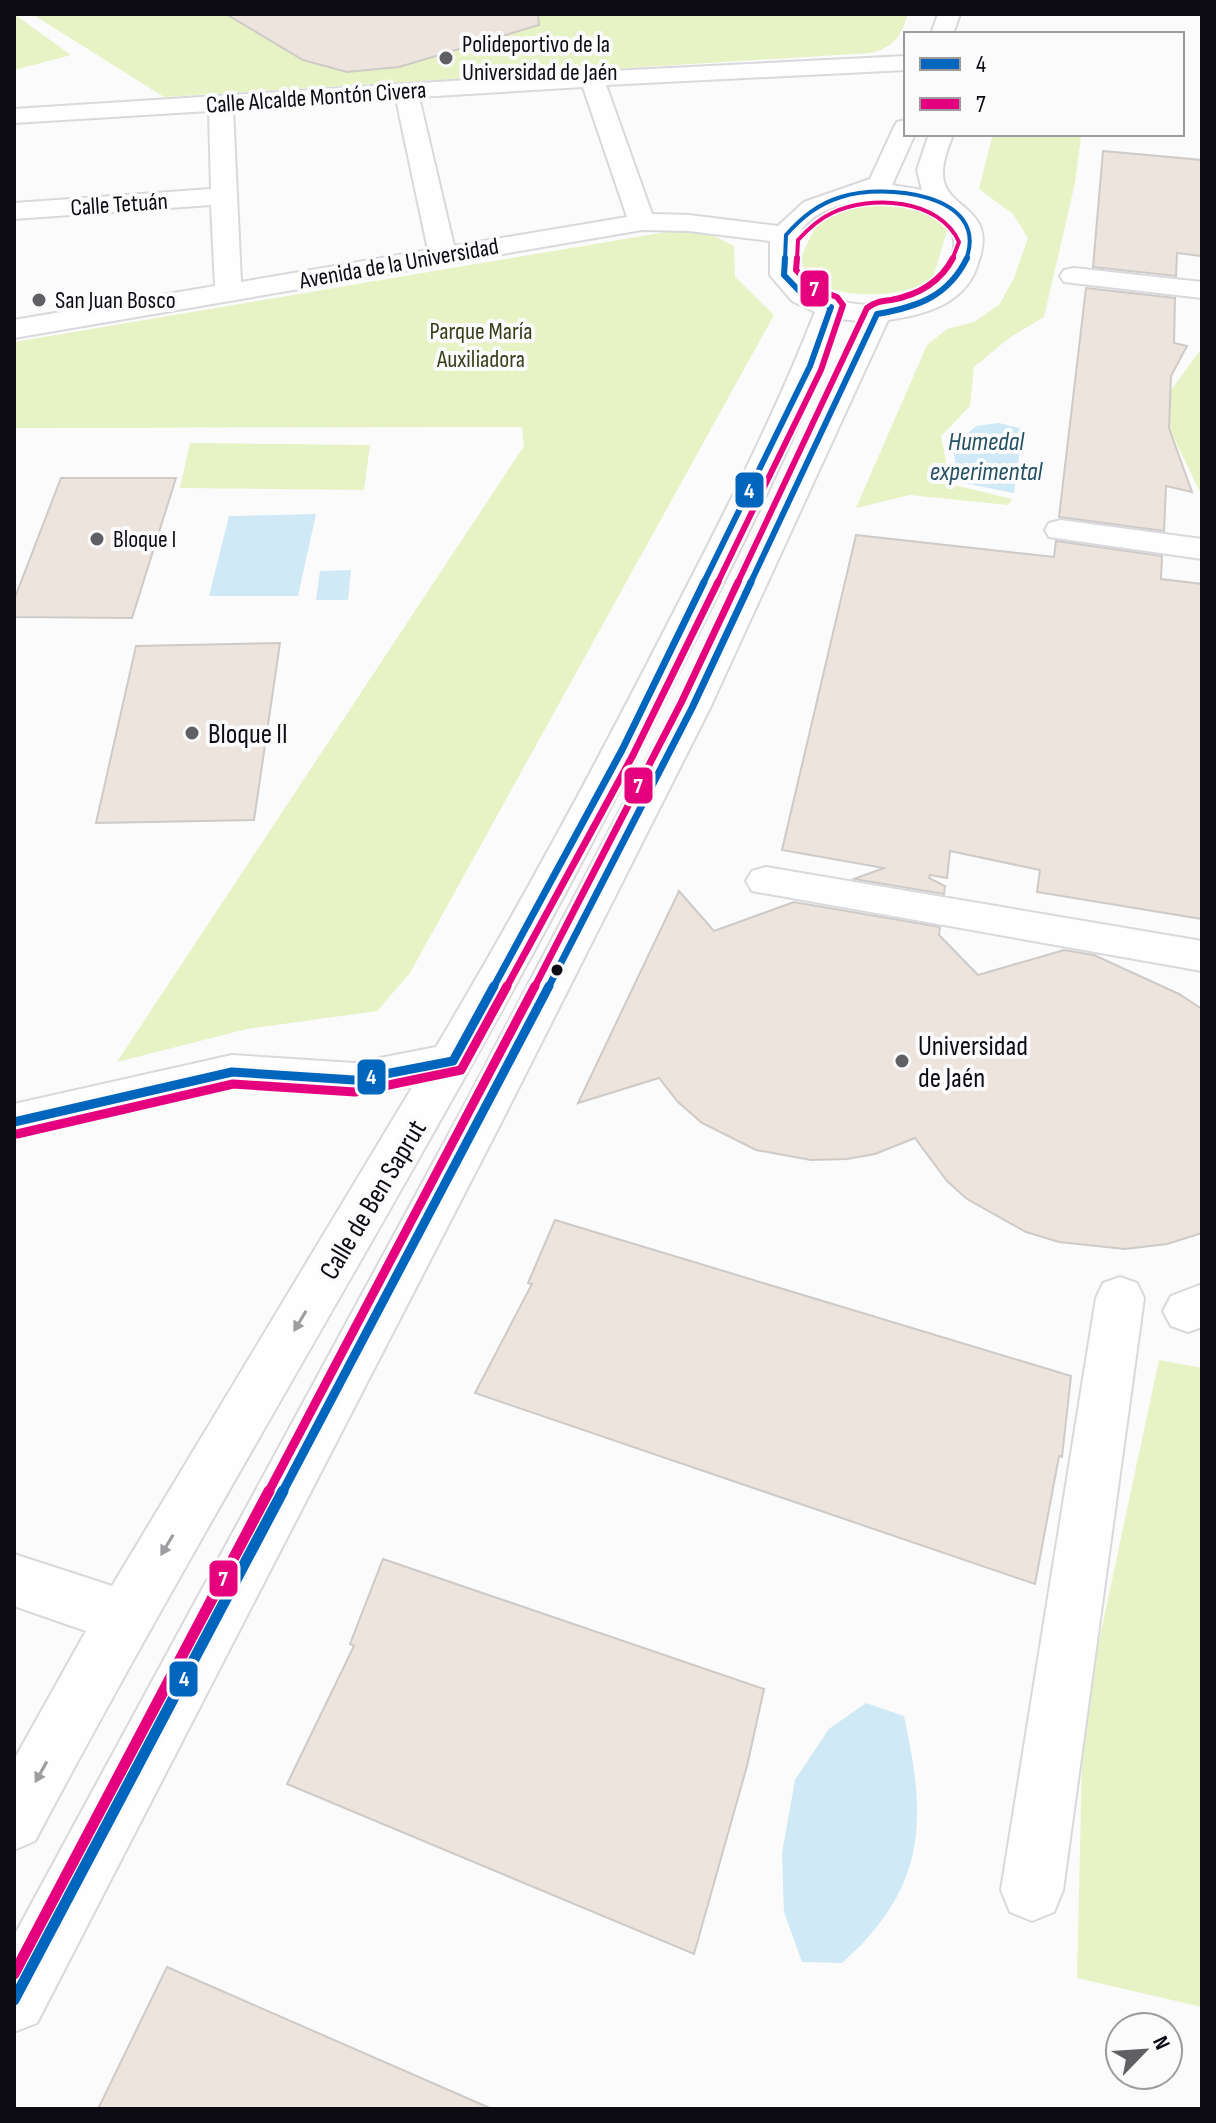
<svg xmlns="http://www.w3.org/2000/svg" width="1216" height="2123" font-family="'Sofia Sans Condensed',sans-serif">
  <rect width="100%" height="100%" fill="#fbfbfb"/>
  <g fill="#e7f2c5">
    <polygon points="14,14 71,55 14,70"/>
    <path d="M32,14H908C900,37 895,47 870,53L164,97Z"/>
    <polygon points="993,134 1081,137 1075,183 1044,317 1009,338 974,367 970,406 941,436 950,484 1012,499 1008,505 910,495 856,508 927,345 947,329 974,322 999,305 1014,278 1028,238 1013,214 979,189"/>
    <path d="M892,198L929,209L948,227L933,278C905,301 806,304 801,258C825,202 830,200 892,198Z"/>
    <polygon points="672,231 710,234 734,246 735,277 774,315 410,973 377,1011 247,1029 117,1062 524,446 522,427 14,428 14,342"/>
    <polygon points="1202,348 1202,496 1169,428 1171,390"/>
    <polygon points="190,443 370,445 364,490 180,488"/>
    <polygon points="1159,1360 1202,1368 1202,2007 1077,1978 1083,1716"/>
  </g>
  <g fill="#cfe9f6">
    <polygon points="999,423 1023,429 1014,493 958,482 953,446 976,426"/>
    <polygon points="316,514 298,596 209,596 229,516"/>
    <polygon points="351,570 348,600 316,600 320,571"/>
    <path d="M866,1703L904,1716C927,1821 927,1887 842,1963L802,1962L784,1912L782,1853L795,1780L829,1729Z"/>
  </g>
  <g fill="#ede4dd" stroke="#cecac7" stroke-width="2">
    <polygon points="226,14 538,14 539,25 399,67 347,72 303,60"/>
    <polygon points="1103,151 1202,160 1202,256 1177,253 1176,276 1093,267"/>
    <polygon points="1086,288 1175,298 1174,343 1187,346 1171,376 1169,428 1192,492 1166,486 1164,531 1059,517"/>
    <polygon points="61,478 176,478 132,618 14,617 14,600"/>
    <polygon points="856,535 1054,557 1056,541 1162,556 1161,579 1202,584 1202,919 1037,892 1040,870 950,851 947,878 930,875 929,878 945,886 944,894 854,879 884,868 782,850"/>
    <polygon points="280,643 254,820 96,823 136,646"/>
    <polygon points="679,891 714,931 794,902 940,927 939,935 978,975 1064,950 1094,955 1179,994 1202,1009 1202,1233 1167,1244 1125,1249 1059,1242 1026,1232 967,1199 947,1181 915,1138 875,1154 847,1159 811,1160 756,1150 702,1123 678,1102 659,1078 578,1103"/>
    <polygon points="555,1220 1071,1376 1062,1457 1059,1456 1035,1584 475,1393 532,1284 528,1283"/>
    <polygon points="383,1559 764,1689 747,1766 694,1954 287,1784 354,1646 350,1644"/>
    <polygon points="167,1967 492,2109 98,2109"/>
  </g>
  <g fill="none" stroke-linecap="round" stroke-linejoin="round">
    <defs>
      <g id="minor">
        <polygon points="938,14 960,14 953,34 931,34"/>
        <path d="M906,56V70L606,85L652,214L689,215L778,226L804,202L870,179L894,127L897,122L906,120V134H915L892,185L922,190L917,170L929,134H953C948,149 940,166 944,182C950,202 970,206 979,224C985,236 983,248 979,260C968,303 928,314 888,320L710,708L503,1119L37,2023L14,2032V1936L464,1106L674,708L859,321L841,319C791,455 723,583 659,712C467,1097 237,1460 35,1841L14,1850V1760L86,1631L14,1606V1554L112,1586L413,1086L354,1097L232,1089L14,1140V1104L232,1055L354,1063L436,1047C517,911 592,772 664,631C718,526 772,422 815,312L792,301L770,275V241L689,231L642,230L14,338V320L215,286L211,205L14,219V203L211,189L209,111L14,123V109L592,72ZM583,87L627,217L454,246L419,97ZM396,99L428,250L241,282L233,109ZM880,199C933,204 972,215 946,277C905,312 835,317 798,274C797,262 794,248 798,237C810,207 853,201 880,199Z"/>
        <polygon points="1074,268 1202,282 1202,298 1064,282 1060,276 1064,270"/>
        <polygon points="1061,520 1202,539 1202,559 1049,537 1045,530 1049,523"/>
        <polygon points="766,867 1202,941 1202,971 752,891 746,881 752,871"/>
        <polygon points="1120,1277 1137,1283 1144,1298 1063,1890 1054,1912 1032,1921 1010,1912 1001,1890 1096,1298 1103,1283"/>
        <polygon points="1202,1284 1202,1327 1188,1332 1171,1326 1163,1311 1171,1296"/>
      </g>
    </defs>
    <use href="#minor" stroke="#d9d8dd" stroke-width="4"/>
    <use href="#minor" fill="#fefefe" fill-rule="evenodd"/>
    <defs>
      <path id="bus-1-far4" d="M785,260L786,235C802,217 818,204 841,197C883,183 991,193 966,260"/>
      <g id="bus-1-far3">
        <polyline points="703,584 810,366 831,307 806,298 784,275 785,258"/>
        <path d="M750,584L877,314C917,307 948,297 967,258"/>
      </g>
      <g id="bus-1-far2">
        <polyline points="493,988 622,750 704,582"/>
        <polyline points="548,988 692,708 751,582"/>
      </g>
      <g id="bus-1-far1">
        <polyline points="14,1122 232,1072 354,1080 453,1061 494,986"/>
        <polyline points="282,1493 549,986"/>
      </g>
      <polyline id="bus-1" points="14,2000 283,1491"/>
      <path id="bus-2-far4" d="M797,260L798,240C808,229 819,219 832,213C871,194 940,199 959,242L952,260"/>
      <g id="bus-2-far3">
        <polyline points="717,584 821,370 843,305 837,297 813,288 796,270 797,258"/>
        <path d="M737,584L867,308C875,302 881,301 891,300C918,295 940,283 953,258"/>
      </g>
      <g id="bus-2-far2">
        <polyline points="506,988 633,755 718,582"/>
        <polyline points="534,988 681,703 738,582"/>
      </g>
      <g id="bus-2-far1">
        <polyline points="17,1134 233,1084 355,1092 461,1070 507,986"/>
        <polyline points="268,1493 535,986"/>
      </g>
      <polyline id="bus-2" points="14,1974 269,1491"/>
    </defs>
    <use href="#bus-1-far4" stroke="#fbfbfb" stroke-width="7"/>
    <use href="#bus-1-far3" stroke="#fbfbfb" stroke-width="10"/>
    <use href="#bus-1-far2" stroke="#fbfbfb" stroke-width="12"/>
    <use href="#bus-1-far1" stroke="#fbfbfb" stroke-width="15"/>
    <use href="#bus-1" stroke="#fbfbfb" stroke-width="17"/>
    <use href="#bus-2-far4" stroke="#fbfbfb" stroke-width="7"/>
    <use href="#bus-2-far3" stroke="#fbfbfb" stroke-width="10"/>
    <use href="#bus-2-far2" stroke="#fbfbfb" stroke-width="12"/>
    <use href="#bus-2-far1" stroke="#fbfbfb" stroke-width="15"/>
    <use href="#bus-2" stroke="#fbfbfb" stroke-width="17"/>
    <use href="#bus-1-far4" stroke="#0065bd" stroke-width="4"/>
    <use href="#bus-1-far3" stroke="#0065bd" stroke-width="6"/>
    <use href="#bus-1-far2" stroke="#0065bd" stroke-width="7"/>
    <use href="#bus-1-far1" stroke="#0065bd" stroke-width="9"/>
    <use href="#bus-1" stroke="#0065bd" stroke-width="11"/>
    <use href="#bus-2-far4" stroke="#e5007d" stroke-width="4"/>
    <use href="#bus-2-far3" stroke="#e5007d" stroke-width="6"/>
    <use href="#bus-2-far2" stroke="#e5007d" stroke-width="7"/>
    <use href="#bus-2-far1" stroke="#e5007d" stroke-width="9"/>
    <use href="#bus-2" stroke="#e5007d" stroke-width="11"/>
  </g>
  <defs><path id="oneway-solid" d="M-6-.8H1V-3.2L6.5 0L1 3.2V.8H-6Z" transform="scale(2)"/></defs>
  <g fill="#9e9da0">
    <use href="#oneway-solid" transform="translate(300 1321) rotate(121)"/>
    <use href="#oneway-solid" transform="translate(167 1545) rotate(121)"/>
    <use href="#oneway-solid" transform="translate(41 1772) rotate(119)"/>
  </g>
  <g fill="#605f64" stroke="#fbfbfb" stroke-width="3">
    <circle cx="446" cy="58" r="8"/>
    <circle cx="39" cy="300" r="8"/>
    <circle cx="97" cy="539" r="8"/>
    <circle cx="192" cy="733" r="8"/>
    <circle cx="902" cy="1061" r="8"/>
  </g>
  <circle fill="#0d0b13" stroke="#fbfbfb" stroke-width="3" cx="557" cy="970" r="7"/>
  <g text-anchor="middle" stroke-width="8" stroke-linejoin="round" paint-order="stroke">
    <g font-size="24" fill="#0d0b13" stroke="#fbfbfb" text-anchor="start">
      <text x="462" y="52">Polideportivo de la<tspan x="462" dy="28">Universidad de Jaén</tspan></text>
      <text x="55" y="308">San Juan Bosco</text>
      <text x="113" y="547">Bloque I</text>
    </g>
    <g font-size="24" fill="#0d0b13" stroke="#fbfbfb">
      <text transform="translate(316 97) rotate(-4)" y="8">Calle Alcalde Montón Civera</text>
      <text transform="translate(119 204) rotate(-4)" y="8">Calle Tetuán</text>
      <text transform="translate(399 263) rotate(-10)" y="8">Avenida de la Universidad</text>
    </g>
    <g font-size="24" fill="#363f19" stroke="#fbfbfb">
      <text x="481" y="339">Parque María<tspan x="481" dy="28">Auxiliadora</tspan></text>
    </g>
    <g font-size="26" font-style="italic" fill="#245064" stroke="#fbfbfb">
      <text x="986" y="450">Humedal<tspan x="986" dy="30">experimental</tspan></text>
    </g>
    <g font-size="28" fill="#0d0b13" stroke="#fbfbfb" text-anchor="start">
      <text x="208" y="743">Bloque II</text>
      <text x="918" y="1055">Universidad<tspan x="918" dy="32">de Jaén</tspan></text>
    </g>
    <g font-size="28" fill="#0d0b13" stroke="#fbfbfb">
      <text transform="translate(372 1199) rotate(-59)" y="10">Calle de Ben Saprut</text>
    </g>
  </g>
  <g stroke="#fbfbfb" stroke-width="3">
    <rect x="799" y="269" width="31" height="39" rx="8" fill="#e5007d"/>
    <rect x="734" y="471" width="31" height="38" rx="8" fill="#0065bd"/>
    <rect x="623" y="766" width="31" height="39" rx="8" fill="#e5007d"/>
    <rect x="356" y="1058" width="31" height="38" rx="8" fill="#0065bd"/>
    <rect x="208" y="1559" width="31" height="39" rx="8" fill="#e5007d"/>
    <rect x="168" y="1660" width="31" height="38" rx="8" fill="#0065bd"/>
  </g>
  <g font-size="22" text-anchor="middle" font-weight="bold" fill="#fff">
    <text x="814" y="296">7</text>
    <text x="749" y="498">4</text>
    <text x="638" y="793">7</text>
    <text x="371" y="1084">4</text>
    <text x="223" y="1586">7</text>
    <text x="184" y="1686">4</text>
  </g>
  <rect width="1216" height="2123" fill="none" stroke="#0d0b13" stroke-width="32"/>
  <rect x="904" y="32" width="280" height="104" fill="#fbfbfb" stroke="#9c9b9e" stroke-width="2"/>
  <rect x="920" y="58" width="40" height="12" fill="#0065bd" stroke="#9c9b9e" stroke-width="2"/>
  <text x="976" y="72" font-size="24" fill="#0d0b13">4</text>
  <rect x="920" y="98" width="40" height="12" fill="#e5007d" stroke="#9c9b9e" stroke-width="2"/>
  <text x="976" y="112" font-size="24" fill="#0d0b13">7</text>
  <g transform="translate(1144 2051) rotate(65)"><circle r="38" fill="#fbfbfb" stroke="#9c9b9e" stroke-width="2"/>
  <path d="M0-6L14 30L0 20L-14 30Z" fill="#605f64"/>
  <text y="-12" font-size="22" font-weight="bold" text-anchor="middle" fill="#0d0b13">N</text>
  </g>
</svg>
